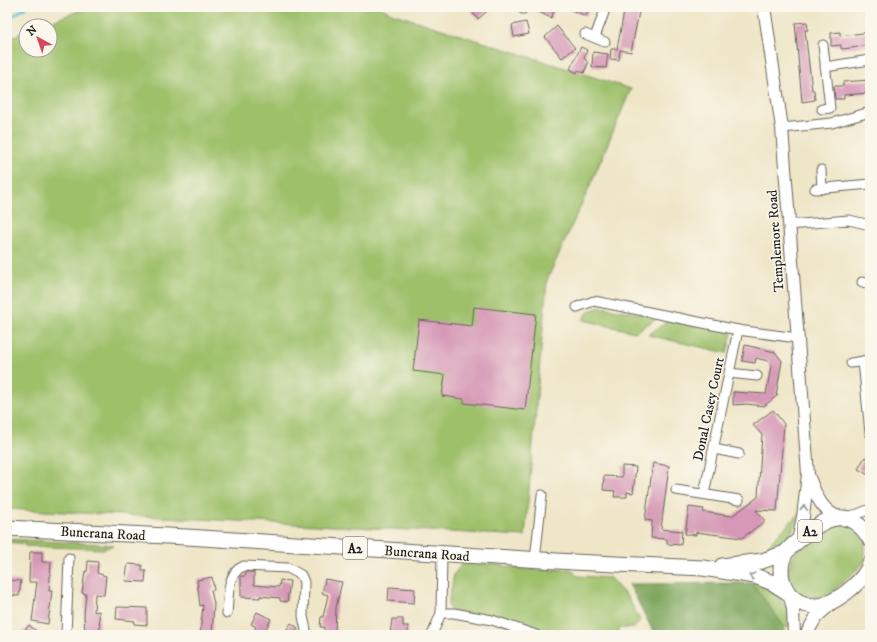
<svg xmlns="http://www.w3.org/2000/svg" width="877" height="642" font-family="'IM FELL DW Pica',serif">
  <rect width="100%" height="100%" fill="#fbf7ec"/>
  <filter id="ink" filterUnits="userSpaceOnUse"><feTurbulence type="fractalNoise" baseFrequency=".025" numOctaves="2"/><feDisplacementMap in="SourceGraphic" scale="8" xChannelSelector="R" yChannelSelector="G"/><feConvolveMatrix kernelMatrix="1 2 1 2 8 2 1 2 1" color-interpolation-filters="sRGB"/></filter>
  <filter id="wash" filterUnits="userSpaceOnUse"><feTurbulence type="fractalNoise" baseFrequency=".012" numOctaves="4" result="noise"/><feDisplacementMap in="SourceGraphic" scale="16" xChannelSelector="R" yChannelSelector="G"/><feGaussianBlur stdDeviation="0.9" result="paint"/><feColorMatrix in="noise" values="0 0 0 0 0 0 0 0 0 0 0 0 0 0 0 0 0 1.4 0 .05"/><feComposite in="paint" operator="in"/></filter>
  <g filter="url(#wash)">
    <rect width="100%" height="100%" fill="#efe6c8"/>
    <g fill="#9dc069" stroke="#5c6e42">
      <polygon points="88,7 380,7 391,13 631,89 589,188 547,280 525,536 7,509 7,39 26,31 26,50 50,50 50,26 40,26"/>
      <polygon points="601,307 659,317 635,332 583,320 589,311"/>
      <polygon points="668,321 732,332 727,353 648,335"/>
      <path d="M799,513C795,528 785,547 770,554C767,555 761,556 758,556Z"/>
      <path d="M849,524C863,539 868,541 864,563L828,596L815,598L801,595L791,583L788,569L794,554L823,527Z"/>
      <polygon points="7,539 114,545 104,549 25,546 25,544 7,542"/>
      <polygon points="462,564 495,564 520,569 548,570 571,569 577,576 610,578 628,598 640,620 634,628 619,628 618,635 550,635 451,611 448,605 454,574"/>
      <path d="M757,582C775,592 790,603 789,627H784L752,583Z"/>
    </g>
    <polygon fill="#7ea65d" stroke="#4d613c" points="752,583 784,627 784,635 655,635 629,584"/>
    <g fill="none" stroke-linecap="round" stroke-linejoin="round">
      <polyline stroke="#5bbfd9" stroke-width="3" points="7,20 26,7"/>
    </g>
    <g id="blocks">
      <g fill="#d598b6">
        <polygon points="468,7 492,7 478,19"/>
        <polygon points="529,7 556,7 551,18"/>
        <polygon points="564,7 590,7 586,16"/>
        <polygon points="625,7 640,7 631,52 620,50 619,60 610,59 611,49 617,49"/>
        <polygon points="526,22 529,34 514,37 512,25"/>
        <polygon points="807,22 808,30 805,30 812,90 814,90 815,100 802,102 795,23"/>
        <polygon points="557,26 575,48 562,58 545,37"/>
        <polygon points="840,32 840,36 870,32 870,42 868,42 868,45 851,48 841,49 841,45 831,46 831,33"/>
        <polygon points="581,47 587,50 584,58 588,63 584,73 578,70 577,73 570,69"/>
        <polygon points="593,52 608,54 606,68 592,67"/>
        <polygon points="870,80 870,93 844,95 844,99 835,99 834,86 843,86 843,82"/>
        <polygon points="474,307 536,314 525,410 464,403 464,399 442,396 445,375 413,371 419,320 472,326"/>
        <polygon points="745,345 775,352 782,361 776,395 778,395 764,406 747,404 733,405 733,392 766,394 771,366 768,361 756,358 755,363 742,361"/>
        <polygon points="773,410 784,424 777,511 756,510 765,521 742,538 696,532 696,535 685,534 689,507 704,509 703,512 732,516 758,497 762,435 753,425"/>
        <polygon points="865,457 870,460 870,476 858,469"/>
        <polygon points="653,463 669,466 661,529 682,531 681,545 667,544 667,539 651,538 652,521 645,520"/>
        <polygon points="622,466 636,467 633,493 627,492 627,497 614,497 615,491 603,490 604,476 622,477"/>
        <polygon points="30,552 42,552 42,562 51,562 49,591 52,591 48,624 32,621 37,582 29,582"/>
        <polygon points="88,561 98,562 97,573 106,576 104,595 95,594 94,612 99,611 100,632 85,633 84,615 86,594 82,593 85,571 87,572"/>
        <polygon points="128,564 142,565 142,571 146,571 145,582 125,581"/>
        <polygon points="246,572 254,572 254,585 279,587 280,580 290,581 287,602 280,601 280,598 260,596 260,598 241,597 241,576 245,576"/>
        <polygon points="212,577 214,590 211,590 214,604 212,635 200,635 203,605 200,606 197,580"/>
        <polygon points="325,579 342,582 336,607 335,635 324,635 324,627 320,627 321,617 323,617 328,595 322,593"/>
        <polygon points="7,580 21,581 19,596 7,595"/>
        <polygon points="389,587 415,589 414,603 388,601"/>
        <polygon points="117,607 147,608 147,625 134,624 135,621 116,619"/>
        <polygon points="257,612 271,619 263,635 252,635 256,627 251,624"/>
        <polygon points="392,619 403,619 403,626 408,626 408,635 390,635"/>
        <polygon points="291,623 298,628 294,635 283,635"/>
        <polygon points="29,625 41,635 21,635"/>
      </g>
    </g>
  </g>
  <g filter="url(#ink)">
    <use href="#blocks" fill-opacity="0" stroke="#666358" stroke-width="1"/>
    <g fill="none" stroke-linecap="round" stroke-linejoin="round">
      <defs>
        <g id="minor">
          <polyline points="520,7 523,9"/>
          <polyline points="585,34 605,42"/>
          <polyline points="595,37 606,7"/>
          <polyline points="825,67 870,60"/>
          <polyline points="822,109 830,108 823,45"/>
          <polyline points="782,128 832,123 870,112"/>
          <polyline points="821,170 822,189"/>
          <polyline points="815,189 870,184"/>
          <polyline points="789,225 849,220 870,225"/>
          <polyline points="862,282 870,284"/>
          <polyline points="577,307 594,301 738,330 797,338"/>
          <polyline points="863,361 870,433"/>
          <polyline points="851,363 870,360"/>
          <polyline points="729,373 757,376"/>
          <polyline points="714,449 739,454"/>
          <polyline points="676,490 739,500"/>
          <polyline points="704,494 738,330"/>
          <polyline points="845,517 858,514 870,509"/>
          <polyline points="535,560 542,495"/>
          <path d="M227,613C229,597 226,573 244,566L288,568L301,575L304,582L303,616L307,635"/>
          <polyline points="441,613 454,613 492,620 536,635"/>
          <polyline points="66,635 69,558"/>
          <polyline points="432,635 441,613 442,554"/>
        </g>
        <g id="secondary">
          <polyline points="764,7 782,128 808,474 803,517 798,541"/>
          <path d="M808,475C815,492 820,510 838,517"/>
          <polyline points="789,594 793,609 794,635"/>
          <polyline points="806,635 816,617 832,603"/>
        </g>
        <g id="trunk">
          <polyline points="7,528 187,537 573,562 703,568 755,576 773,583 787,592"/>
          <path d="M870,539C851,508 829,515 805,535C798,541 789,547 785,554C776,572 783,593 799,602C809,607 821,607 831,602C845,595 865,579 870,564"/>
          <polyline points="722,566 762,561 785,553"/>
        </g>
      </defs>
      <use href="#minor" stroke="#666358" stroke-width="11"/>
      <use href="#secondary" stroke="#666358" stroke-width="14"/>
      <use href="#trunk" stroke="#666358" stroke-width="17"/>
      <use href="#minor" stroke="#fff" stroke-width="9"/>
      <use href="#secondary" stroke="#fff" stroke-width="12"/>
      <use href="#trunk" stroke="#fff" stroke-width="15"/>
    </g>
    <defs><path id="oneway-chevron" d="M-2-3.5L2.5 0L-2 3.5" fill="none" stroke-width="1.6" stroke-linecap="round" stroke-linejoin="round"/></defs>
    <g stroke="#999">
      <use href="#oneway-chevron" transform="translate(804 508) rotate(-86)"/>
      <use href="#oneway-chevron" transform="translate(752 576) rotate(-166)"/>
    </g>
  </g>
  <g text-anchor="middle" stroke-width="3" stroke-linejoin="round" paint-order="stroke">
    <g fill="#fbf7ec" stroke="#5f5e5a" stroke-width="1">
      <rect x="798" y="520" width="24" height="22" rx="3"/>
      <rect x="343" y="537" width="24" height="22" rx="3"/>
    </g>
    <g font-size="13" font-weight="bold" fill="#1c1c1c">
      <text x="810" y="536">A2</text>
      <text x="355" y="553">A2</text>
    </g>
    <g font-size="14" fill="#1c1c1c" stroke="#fbf7ec">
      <text transform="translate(775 241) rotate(-94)" y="5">Templemore Road</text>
      <text transform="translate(708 409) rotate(-78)" y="5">Donal Casey Court</text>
      <text transform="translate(103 533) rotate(3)" y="5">Buncrana Road</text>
      <text transform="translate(427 553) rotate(4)" y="5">Buncrana Road</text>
    </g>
  </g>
  <rect width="877" height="642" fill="none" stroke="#fbf7ec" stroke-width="24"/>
  <g transform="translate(38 38) rotate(320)"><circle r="19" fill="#fbf7ec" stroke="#a29f99"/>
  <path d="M0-3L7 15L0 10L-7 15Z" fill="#d1495b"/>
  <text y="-6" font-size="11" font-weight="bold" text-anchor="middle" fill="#1c1c1c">N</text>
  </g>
</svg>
